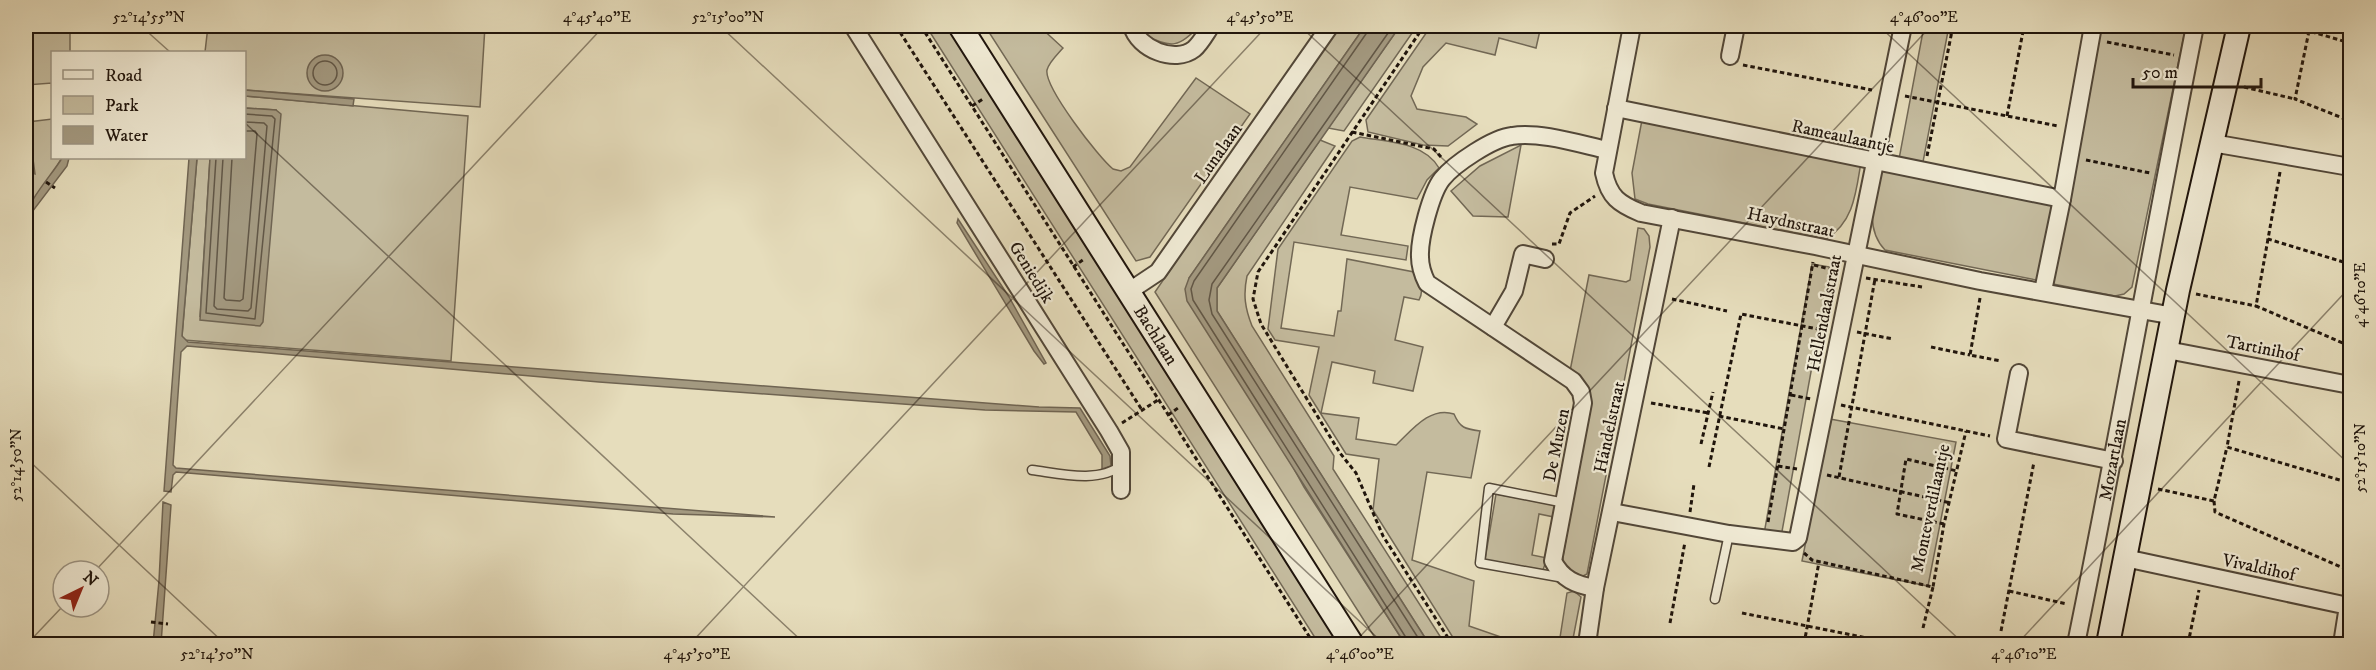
<svg xmlns="http://www.w3.org/2000/svg" width="2376" height="670" font-family="'IM FELL DW Pica',serif">
  <rect width="100%" height="100%" fill="#e6ddbc"/>
  <filter id="stains"><feTurbulence type="fractalNoise" baseFrequency=".00333" numOctaves="4"/><feColorMatrix values="0 0 0 0 .2 0 0 0 0 .09 0 0 0 0 .02 0 0 0 .5 -.17"/></filter>
  <radialGradient id="worn" r=".72"><stop offset=".6" stop-color="#630" stop-opacity="0"/><stop offset="1" stop-color="#630" stop-opacity=".3"/></radialGradient>
  <g fill="#c4bb9e" stroke="#726855" stroke-width="1.5">
    <polygon points="26,26 70,26 70,52 52,52 52,94 52,83 26,85"/>
    <polygon points="208,26 485,26 480,107 245,90 244,52 205,52"/>
    <polygon points="926,26 949,26 1342,644 1319,644"/>
    <path d="M985,26H1039L1063,48C1058,54 1049,62 1047,70C1044,87 1099,158 1113,169L1121,171L1130,167L1196,78L1250,114L1150,257L1136,261Z"/>
    <path d="M1144,26H1199C1180,47 1171,49 1145,35Z"/>
    <polygon points="1337,26 1365,26 1189,278 1304,487 1405,644 1379,644 1155,292"/>
    <polygon points="1400,26 1417,26 1344,131 1328,128"/>
    <polygon points="1431,26 1541,26 1536,48 1499,38 1495,55 1446,43 1423,67 1411,96 1417,109 1466,117 1477,124 1448,146 1423,145 1368,132 1366,120"/>
    <polygon points="1924,26 1949,26 1923,162 1899,159"/>
    <polygon points="2101,26 2186,26 2132,287 2124,294 2115,296 2053,284"/>
    <polygon points="245,96 468,116 451,361 184,340 182,337 197,158 210,158 200,317 276,110 245,108"/>
    <polygon points="52,119 52,158 62,158 48,181 26,209 26,171 35,174 28,122"/>
    <path d="M1642,120L1861,162C1856,192 1854,222 1826,239L1648,204L1635,199L1632,173Z"/>
    <path d="M1360,137C1388,142 1424,142 1439,168L1427,180L1417,199L1350,187L1341,235L1408,246L1406,260L1294,242L1281,328L1334,336L1338,311H1341L1347,259L1414,272C1419,282 1425,289 1419,300L1404,297L1395,340L1423,347L1413,391L1373,383L1375,371L1332,362L1321,413L1359,418L1356,439L1396,445C1412,430 1430,406 1454,414C1460,428 1465,429 1480,431L1471,478L1427,472L1412,560L1474,581L1469,626L1521,644H1457L1373,510L1379,459L1346,454L1309,395L1319,347L1275,340L1268,329L1278,249L1352,141Z"/>
    <path d="M1320,140L1335,146L1247,276C1243,295 1245,308 1252,326L1334,456L1333,469L1445,644H1429L1217,311V288Z"/>
    <polygon points="1521,145 1508,217 1473,216 1451,191 1480,166"/>
    <path d="M1880,166L2056,200L2041,281L1885,250C1863,227 1875,194 1880,166Z"/>
    <path d="M1638,228L1644,229L1649,236L1650,247L1587,574L1579,578L1563,566V556L1590,403C1589,387 1583,380 1570,371L1589,275L1626,282L1630,280Z"/>
    <polygon points="1812,264 1830,267 1781,537 1764,534"/>
    <polygon points="1830,419 1956,442 1928,586 1802,561"/>
    <polygon points="1496,494 1555,505 1554,517 1539,514 1532,555 1547,558 1543,570 1485,560"/>
    <polygon points="1574,591 1581,597 1572,644 1559,644 1567,593"/>
  </g>
  <g fill="#a39980" stroke="#6f6452" stroke-width="1.5">
    <polygon points="1365,26 1400,26 1217,288 1217,311 1429,644 1405,644 1187,301 1185,289 1189,278"/>
    <circle cx="325" cy="73" r="18"/>
    <polygon points="245,90 354,99 353,106 245,96"/>
    <polygon points="245,108 276,110 281,114 263,322 260,326 200,320 210,158 244,158"/>
    <path d="M62,158H69L67,166L26,220C25,203 52,175 62,158Z"/>
    <polygon points="189,158 197,158 182,336 188,342 1039,407 1080,408 1110,456 1111,466 1102,469 1102,455 1076,412 985,410 599,382 187,346 181,352 173,465 176,468 775,517 673,514 176,472 173,475 171,492 164,491"/>
    <polygon points="958,219 1009,297 1046,363 1044,364 1034,351 957,223"/>
    <polygon points="163,502 171,505 161,644 153,644 159,581"/>
  </g>
  <g fill="none" stroke-linecap="round" stroke-linejoin="round">
    <g stroke="#625746" stroke-width="1.5">
      <polyline points="1370,26 1368,31 1194,281 1191,289 1193,300 1410,644"/>
      <polyline points="1393,26 1212,284 1209,300 1212,314 1422,644"/>
      <circle cx="325" cy="73" r="12"/>
      <polyline points="216,158 206,313 255,319 275,119 272,116 244,114"/>
      <polyline points="223,158 214,306 217,309 248,311 251,308 267,126 264,123 244,122"/>
      <polyline points="232,158 224,298 226,300 240,301 243,299 257,134 255,131 244,131"/>
    </g>
    <defs>
      <g id="lane">
        <path d="M1032,470C1057,473 1100,484 1121,465"/>
        <polyline points="1564,578 1480,563 1489,488 1565,503"/>
        <polyline points="1715,599 1729,534"/>
      </g>
      <g id="street">
        <polyline points="853,26 1109,431 1121,452 1121,490"/>
        <path d="M1132,26C1138,49 1175,64 1194,49C1201,43 1206,33 1211,26"/>
        <path d="M1632,26L1604,173C1609,197 1619,204 1641,213L1815,246L1980,281L2174,316"/>
        <polyline points="1730,56 1736,26"/>
        <polyline points="1616,108 2062,199 2043,291"/>
        <polyline points="2212,143 2350,167"/>
        <polyline points="2062,199 2093,26"/>
        <polyline points="1128,292 1158,272 1330,26"/>
        <polyline points="1493,327 1514,291 1523,254 1545,259"/>
        <polyline points="2167,350 2350,385"/>
        <polyline points="2019,373 2006,439 2114,461"/>
        <polyline points="1612,512 1729,534 1793,542 1798,538 1903,26"/>
        <polyline points="2125,558 2348,606 2342,644"/>
        <path d="M1595,588C1576,585 1562,579 1553,561L1583,403L1581,392L1573,381L1427,283C1423,275 1420,267 1420,257C1419,239 1431,193 1442,179C1454,164 1493,138 1512,136C1538,131 1580,144 1607,150"/>
        <polyline points="1587,644 1595,588 1672,218"/>
        <path id="s1" d="M2076,644C2118,439 2154,232 2195,26"/>
      </g>
      <g id="secondary">
        <path id="s2" d="M960,26L1352,644"/>
        <polyline points="2108,644 2178,290 2239,26"/>
      </g>
    </defs>
    <use href="#lane" stroke="#524738" stroke-width="11"/>
    <use href="#street" stroke="#524738" stroke-width="20"/>
    <use href="#secondary" stroke="#20150c" stroke-width="26"/>
    <g stroke="#20150c" stroke-width="3" stroke-dasharray="4.5 3" stroke-linecap="butt">
      <polyline points="896,26 1142,410"/>
      <polyline points="921,26 1314,644"/>
      <polyline points="1424,26 1258,272 1253,299 1261,324 1340,453 1356,473 1383,536 1452,644"/>
      <polyline points="2310,26 2309,31 2350,43"/>
      <polyline points="1918,27 1951,33"/>
      <polyline points="2309,31 2295,99 2350,121"/>
      <polyline points="2107,42 2174,55"/>
      <polyline points="1743,65 1872,90"/>
      <polyline points="2244,87 2295,99"/>
      <polyline points="1905,96 2058,126"/>
      <polyline points="972,106 983,99"/>
      <polyline points="2007,116 2024,26"/>
      <polyline points="1352,132 1434,149 1441,157"/>
      <polyline points="1927,156 1953,26"/>
      <polyline points="2086,160 2150,173"/>
      <polyline points="2280,172 2268,239 2350,264"/>
      <polyline points="46,182 55,188"/>
      <polyline points="2268,239 2256,306 2350,346"/>
      <polyline points="1552,244 1559,244 1570,213 1595,196"/>
      <polyline points="1814,265 1837,271"/>
      <polyline points="1073,267 1084,259"/>
      <polyline points="1866,278 1922,287"/>
      <polyline points="2196,294 2256,306"/>
      <polyline points="1980,298 1970,355 2001,361"/>
      <polyline points="1672,299 1727,311"/>
      <polyline points="1857,332 1893,339"/>
      <polyline points="1931,347 1970,355"/>
      <polyline points="2239,381 2227,447 2350,483"/>
      <polyline points="1791,395 1811,399"/>
      <polyline points="1651,403 1708,413"/>
      <polyline points="1841,405 1990,436"/>
      <polyline points="1168,415 1178,408"/>
      <polyline points="1719,416 1784,429"/>
      <polyline points="1122,423 1158,400"/>
      <polyline points="1701,444 1713,392"/>
      <polyline points="1778,466 1797,469"/>
      <polyline points="1709,467 1741,314 1823,330"/>
      <polyline points="1827,475 1951,503"/>
      <polyline points="1839,477 1875,279"/>
      <polyline points="2158,489 2214,501 2227,447"/>
      <polyline points="2214,501 2215,512 2350,571"/>
      <polyline points="1690,512 1694,484"/>
      <polyline points="1768,522 1813,262"/>
      <polyline points="1944,524 1897,514 1906,459 1957,471"/>
      <polyline points="1804,553 1812,560 1933,587 1944,524 1966,431"/>
      <polyline points="2009,591 2067,604"/>
      <polyline points="1742,613 1897,644"/>
      <polyline points="151,622 168,624"/>
      <polyline points="1670,623 1685,542"/>
      <polyline points="1923,628 1933,587"/>
      <polyline points="2001,631 2034,462"/>
      <polyline points="1804,644 1819,562"/>
      <polyline points="2188,644 2199,590"/>
    </g>
    <use href="#lane" stroke="#efe9d3" stroke-width="8"/>
    <use href="#street" stroke="#efe9d3" stroke-width="16"/>
    <use href="#secondary" stroke="#efe9d3" stroke-width="22"/>
  </g>
  <path fill="none" stroke="#20150c" stroke-width="1.5" stroke-opacity="0.45" d="M141,26L170,52M720,26L1384,644M1300,26L1964,644M1879,26L2350,465M244,122L805,644M26,458L225,644M95,571L604,26M27,644L63,606M690,644L1267,26M1353,644L1931,26M2017,644L2350,287"/>
  <g text-anchor="middle" stroke-width="4.5" stroke-linejoin="round" paint-order="stroke">
    <g font-size="18" fill="#20150c" stroke="#efe9d3">
      <text transform="translate(1843 136) rotate(12)" y="6">Rameaulaantje</text>
      <text transform="translate(1218 153) rotate(-55)" y="6">Lunalaan</text>
      <text transform="translate(1791 222) rotate(12)" y="6">Haydnstraat</text>
      <text transform="translate(1032 272) rotate(58)" y="6">Geniedijk</text>
      <text transform="translate(1824 313) rotate(-79)" y="6">Hellendaalstraat</text>
      <text dy="6" stroke="none"><textPath href="#s2" startOffset="366">Bachlaan</textPath></text>
      <text transform="translate(2263 348) rotate(11)" y="6">Tartinihof</text>
      <text transform="translate(1609 427) rotate(-78)" y="6">Händelstraat</text>
      <text transform="translate(1556 445) rotate(-79)" y="6">De Muzen</text>
      <text dy="6" stroke="none"><textPath href="#s1" startOffset="188">Mozartlaan</textPath></text>
      <text transform="translate(1930 508) rotate(-78)" y="6">Monteverdilaantje</text>
      <text transform="translate(2259 567) rotate(12)" y="6">Vivaldihof</text>
    </g>
  </g>
  <rect width="2376" height="670" fill="none" stroke="#e6ddbc" stroke-width="66"/>
  <rect x="51" y="51" width="195" height="108" fill="#efe9d3" stroke="#9c9483" stroke-width="1.5"/>
  <rect x="63" y="70" width="30" height="9" fill="#efe9d3" stroke="#9c9483" stroke-width="1.5"/>
  <text x="105" y="81" font-size="18" fill="#20150c">Road</text>
  <rect x="63" y="96" width="30" height="18" fill="#c4bb9e" stroke="#9c9483" stroke-width="1.5"/>
  <text x="105" y="111" font-size="18" fill="#20150c">Park</text>
  <rect x="63" y="126" width="30" height="18" fill="#a39980" stroke="#9c9483" stroke-width="1.5"/>
  <text x="105" y="141" font-size="18" fill="#20150c">Water</text>
  <g transform="translate(81 589) rotate(43)"><circle r="28" fill="#efe9d3" stroke="#9c9483" stroke-width="1.5"/>
  <path d="M0-4.5L10 22L0 15L-10 22Z" fill="#8f2418"/>
  <text y="-9" font-size="16" font-weight="bold" text-anchor="middle" fill="#20150c">N</text>
  </g>
  <path d="M2133 78v9h128v-9" fill="none" stroke="#20150c" stroke-width="3"/>
  <text x="2142" y="78" font-size="18" fill="#20150c" stroke="#efe9d3" stroke-width="4.5" paint-order="stroke">50 m</text>
  <rect x="33" y="33" width="2310" height="604" fill="none" stroke="#20150c" stroke-width="2"/>
  <g font-size="15" text-anchor="middle" fill="#20150c">
    <text x="149" y="22">52°14'55"N</text>
    <text x="597" y="22">4°45'40"E</text>
    <text x="728" y="22">52°15'00"N</text>
    <text x="1260" y="22">4°45'50"E</text>
    <text x="1924" y="22">4°46'00"E</text>
    <text transform="translate(2360 295) rotate(-90)" y="5">4°46'10"E</text>
    <text transform="translate(2360 458) rotate(-90)" y="5">52°15'10"N</text>
    <text transform="translate(16 465) rotate(-90)" y="5">52°14'50"N</text>
    <text x="217" y="659">52°14'50"N</text>
    <text x="697" y="659">4°45'50"E</text>
    <text x="1360" y="659">4°46'00"E</text>
    <text x="2024" y="659">4°46'10"E</text>
  </g>
  <rect width="100%" height="100%" filter="url(#stains)"/>
  <rect width="100%" height="100%" fill="url(#worn)"/>
</svg>
